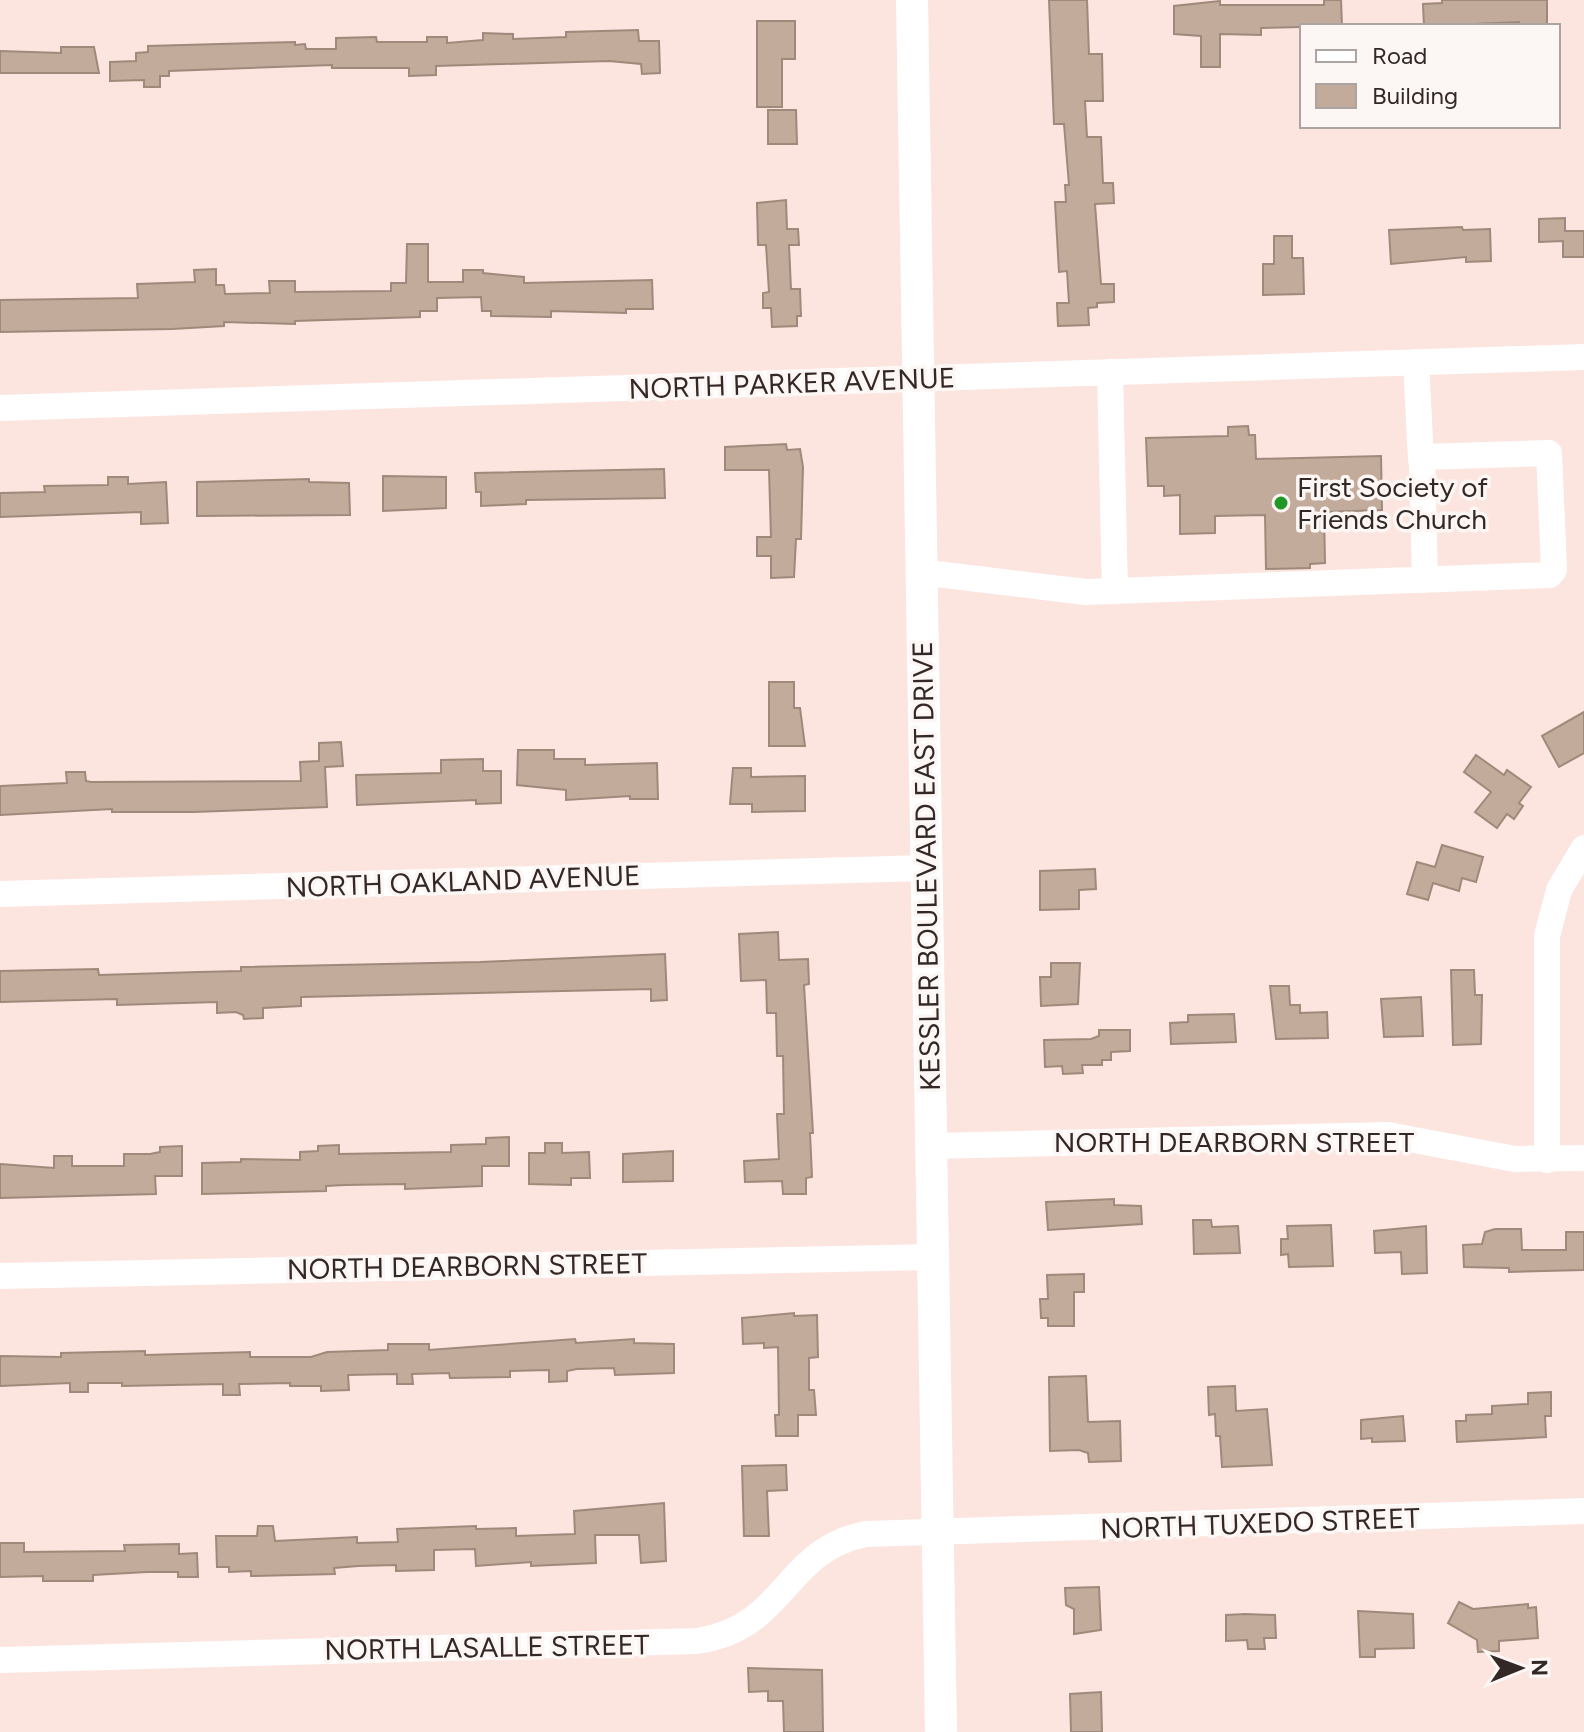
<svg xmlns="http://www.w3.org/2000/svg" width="1584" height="1732" font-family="Figtree,sans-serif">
  <rect width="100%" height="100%" fill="#fce4df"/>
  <g fill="#c3ab9c" stroke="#9f897a" stroke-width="2">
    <polygon points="1049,0 1087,0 1089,54 1102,54 1103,101 1085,101 1087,137 1101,137 1103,183 1113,183 1114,203 1095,204 1101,284 1114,284 1114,302 1097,303 1097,307 1088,308 1089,325 1058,326 1057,303 1069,303 1067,271 1059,272 1055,202 1066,202 1065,185 1069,185 1064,124 1054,124"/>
    <polygon points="1324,0 1341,0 1342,26 1261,28 1261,35 1220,34 1220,67 1201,67 1201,36 1174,34 1174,6 1220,1 1220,5 1324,5"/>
    <polygon points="1442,0 1547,0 1547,26 1519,26 1519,22 1424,26 1423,4 1442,3"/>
    <polygon points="757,21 795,21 795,59 782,59 782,107 757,107"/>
    <polygon points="638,30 639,41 659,41 660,73 642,74 641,64 609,61 436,66 436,75 409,76 409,68 332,68 332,65 169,71 169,76 160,76 160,87 144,87 144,80 110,81 110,62 136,61 136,53 148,52 148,46 295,42 295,45 305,44 306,49 336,49 336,38 376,37 377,42 427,42 427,37 447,37 447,43 483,40 483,33 513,34 513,39 566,37 566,32"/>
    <polygon points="61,47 94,47 99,73 0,73 0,51 61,53"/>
    <polygon points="768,110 796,110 797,144 768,144"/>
    <polygon points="786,200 787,229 798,229 799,245 789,245 791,289 800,289 801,316 797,316 797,326 772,327 771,308 763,308 763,293 769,292 766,245 758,245 757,203"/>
    <polygon points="1565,218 1565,231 1584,231 1584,257 1563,257 1563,241 1539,242 1539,219"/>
    <polygon points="1462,227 1463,230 1490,229 1491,261 1466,262 1466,257 1391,264 1389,230"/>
    <polygon points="1274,236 1292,236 1292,258 1303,258 1304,294 1263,295 1263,264 1274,264"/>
    <polygon points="407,244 428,244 428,282 463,282 463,270 483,270 483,273 524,277 524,283 652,280 653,309 626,309 626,313 551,311 551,317 491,316 491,311 482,311 481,297 437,298 437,311 420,311 420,317 295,321 295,324 224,322 224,326 172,329 0,332 0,300 138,298 137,284 195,282 194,270 216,269 216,285 224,285 225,294 270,293 269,281 295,281 295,292 391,291 391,283 406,283"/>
    <polygon points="1248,426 1249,435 1255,435 1256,459 1381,456 1382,510 1324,512 1325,563 1310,564 1310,568 1266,569 1265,515 1215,516 1215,533 1180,534 1180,495 1164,496 1164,486 1148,486 1146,438 1228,436 1228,427"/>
    <polygon points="786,444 787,450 800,449 803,467 801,539 796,539 794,577 771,578 771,556 757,556 757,537 771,537 769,470 725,470 725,447"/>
    <polygon points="664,469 665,498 526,500 526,504 481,506 481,492 476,492 475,473"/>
    <polygon points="383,476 446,477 446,508 383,511"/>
    <polygon points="108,477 128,477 128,484 166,482 168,523 141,524 141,512 0,517 0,493 45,492 44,486 108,485"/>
    <polygon points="309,479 309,482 349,483 350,515 197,516 197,482"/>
    <polygon points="769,682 794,682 794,708 800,708 805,746 769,746"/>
    <polygon points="1584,712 1584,753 1559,767 1542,736"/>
    <polygon points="341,742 343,766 325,767 327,807 193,812 112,812 112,809 0,815 0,786 67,783 66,772 85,772 86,781 91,782 301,781 300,762 319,761 319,743"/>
    <polygon points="518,750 554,750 554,759 585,759 585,765 657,763 658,799 630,799 630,796 566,800 566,790 517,785"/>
    <polygon points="1476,755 1504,775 1507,770 1531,787 1519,803 1523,806 1514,819 1507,814 1497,828 1475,812 1491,792 1464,772"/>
    <polygon points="483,759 483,771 501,771 501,803 476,804 476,800 357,805 356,775 441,773 441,760"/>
    <polygon points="733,768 751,768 751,777 805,776 805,811 752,812 752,804 730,804"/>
    <polygon points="1442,845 1483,857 1476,882 1462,878 1459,891 1433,883 1428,900 1407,894 1417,862 1435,867"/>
    <polygon points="1095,869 1096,889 1079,890 1079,909 1040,910 1040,871"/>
    <polygon points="778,932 779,960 808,959 809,984 804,985 813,1133 810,1133 812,1177 806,1178 806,1194 783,1194 782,1181 745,1182 744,1161 779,1159 777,1114 784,1114 783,1056 777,1056 776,1013 767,1013 766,980 741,981 739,934"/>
    <polygon points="665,954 667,1000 651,1001 651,989 301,997 301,1006 263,1008 263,1018 244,1019 243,1015 236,1012 217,1013 217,1002 117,1005 117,999 0,1002 0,971 98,969 99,975 199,972 241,971 241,967 480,962"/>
    <polygon points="1051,963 1080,963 1078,1004 1041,1006 1040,977 1051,977"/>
    <polygon points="1451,970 1474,970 1475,995 1482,995 1481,1044 1453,1045"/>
    <polygon points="1270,986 1289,986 1290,1005 1300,1005 1300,1013 1327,1012 1328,1038 1276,1039"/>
    <polygon points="1421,997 1423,1036 1384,1037 1381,999"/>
    <polygon points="1234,1014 1236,1042 1171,1044 1170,1023 1188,1022 1188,1015"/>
    <polygon points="1099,1030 1130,1030 1130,1051 1111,1052 1111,1060 1102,1060 1102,1065 1082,1065 1083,1073 1063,1074 1062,1066 1045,1067 1044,1040 1091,1039 1099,1036"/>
    <polygon points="509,1137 509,1166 482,1166 482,1186 405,1189 405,1184 345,1185 326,1186 326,1191 202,1194 202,1163 241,1162 241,1159 300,1160 300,1152 318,1151 318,1146 339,1145 339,1154 451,1152 451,1145 486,1144 486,1138"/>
    <polygon points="545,1143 562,1143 562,1153 589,1152 590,1178 571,1178 571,1185 529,1184 529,1153 545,1153"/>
    <polygon points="182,1146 182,1176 155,1176 156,1194 0,1198 0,1164 54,1168 54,1156 72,1156 72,1166 124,1166 124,1154 150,1154 160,1152 160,1147"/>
    <polygon points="673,1151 673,1181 623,1182 623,1154"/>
    <polygon points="1114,1199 1114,1205 1141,1206 1142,1224 1048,1230 1046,1202"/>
    <polygon points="1193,1220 1211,1220 1212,1227 1238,1226 1240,1253 1194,1254"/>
    <polygon points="1331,1225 1333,1266 1289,1267 1288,1254 1281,1255 1281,1239 1288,1239 1287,1226"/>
    <polygon points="1426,1226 1427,1273 1402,1274 1401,1252 1375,1253 1374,1231"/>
    <polygon points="1495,1229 1521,1229 1522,1250 1566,1250 1566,1232 1584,1232 1584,1270 1509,1272 1509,1268 1464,1267 1463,1245 1482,1244 1485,1232"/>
    <polygon points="1084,1274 1084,1292 1074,1292 1074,1326 1048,1326 1048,1318 1041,1318 1040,1299 1048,1299 1047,1275"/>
    <polygon points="794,1313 794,1316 817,1315 818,1357 809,1358 809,1390 814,1390 816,1415 798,1415 798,1436 776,1436 775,1415 779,1415 778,1347 764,1348 764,1343 743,1344 742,1318"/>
    <polygon points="575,1339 576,1343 634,1339 634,1343 674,1344 674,1373 615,1375 614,1368 577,1369 567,1371 567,1381 549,1382 549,1370 510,1371 510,1377 450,1378 449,1373 412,1374 413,1384 397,1384 397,1374 348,1375 349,1390 321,1391 321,1386 290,1386 290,1383 239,1384 240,1395 223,1395 223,1384 122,1386 122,1383 88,1383 88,1392 70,1392 70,1383 0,1386 0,1356 61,1357 61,1353 145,1351 145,1355 250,1352 250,1357 311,1357 327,1352 388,1350 388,1344 429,1344 429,1350"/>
    <polygon points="1086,1376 1088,1422 1120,1421 1121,1461 1089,1462 1088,1453 1079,1450 1050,1451 1049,1377"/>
    <polygon points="1235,1386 1236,1411 1267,1409 1272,1465 1222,1467 1220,1436 1216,1436 1215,1414 1209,1415 1208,1387"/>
    <polygon points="1551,1392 1551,1416 1545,1416 1546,1437 1457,1442 1456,1421 1466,1421 1466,1415 1492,1414 1492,1406 1528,1404 1528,1393"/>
    <polygon points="1403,1416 1405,1441 1372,1442 1372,1438 1361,1439 1361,1420"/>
    <polygon points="786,1465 787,1490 767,1491 769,1536 744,1536 742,1466"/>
    <polygon points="664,1503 666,1561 641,1563 639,1535 595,1535 596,1563 531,1566 531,1562 476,1566 475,1549 434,1550 434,1570 396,1571 396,1565 358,1566 334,1568 335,1574 251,1576 251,1571 229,1572 229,1567 217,1567 216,1536 257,1536 258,1526 273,1526 275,1541 357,1537 357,1543 398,1542 397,1529 476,1526 476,1529 516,1528 516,1536 575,1534 574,1511"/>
    <polygon points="0,1543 24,1543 24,1552 125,1551 124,1545 179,1544 179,1554 197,1553 198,1577 178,1577 178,1572 147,1572 93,1575 93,1581 43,1581 43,1576 0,1577"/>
    <polygon points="1099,1587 1101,1630 1074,1634 1074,1609 1066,1605 1065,1588"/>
    <polygon points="1459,1602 1473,1609 1528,1604 1528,1608 1536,1607 1538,1638 1499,1641 1499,1651 1478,1652 1477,1640 1448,1623"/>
    <polygon points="1358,1611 1413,1614 1414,1648 1375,1649 1375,1657 1360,1657"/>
    <polygon points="1245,1614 1275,1615 1276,1638 1264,1638 1265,1649 1248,1649 1247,1640 1226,1641 1226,1615"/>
    <polygon points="748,1668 822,1670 823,1732 784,1732 783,1701 768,1701 768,1691 749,1692"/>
    <polygon points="1101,1692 1102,1732 1071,1732 1070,1694"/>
  </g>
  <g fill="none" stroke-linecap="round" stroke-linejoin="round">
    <g stroke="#fff" stroke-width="26">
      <polyline points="1416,362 1421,460"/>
      <polyline points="1110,372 1115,591"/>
      <polyline points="0,408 1584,357"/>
      <polyline points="920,572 1086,592 1550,575 1554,570 1549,453 1422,457 1425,580"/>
      <polyline points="0,894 926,868"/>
      <polyline points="931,1146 1388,1135 1515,1159 1584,1158"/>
      <polyline points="1547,1160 1547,936 1559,890 1584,848"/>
      <polyline points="0,1276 933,1257"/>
      <path d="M0,1660L697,1641C787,1628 783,1550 866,1534L1584,1511"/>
    </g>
    <polyline stroke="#fff" stroke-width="32" points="912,0 941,1732"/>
  </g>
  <circle fill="#209727" stroke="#fcf6f4" stroke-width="3" cx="1281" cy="503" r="8"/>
  <g text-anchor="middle" stroke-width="7" stroke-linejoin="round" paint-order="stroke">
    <g font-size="28" fill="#332825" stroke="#fcf6f4">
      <text transform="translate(792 383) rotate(-2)" y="10">NORTH PARKER AVENUE</text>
      <text transform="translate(926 866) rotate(-91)" y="10">KESSLER BOULEVARD EAST DRIVE</text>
      <text transform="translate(463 881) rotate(-2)" y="10">NORTH OAKLAND AVENUE</text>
      <text x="1234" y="1152">NORTH DEARBORN STREET</text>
      <text transform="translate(467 1266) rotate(-1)" y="10">NORTH DEARBORN STREET</text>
      <text transform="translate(1260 1523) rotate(-2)" y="10">NORTH TUXEDO STREET</text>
      <text transform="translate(487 1647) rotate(-1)" y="10">NORTH LASALLE STREET</text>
    </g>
    <g font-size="28" fill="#332825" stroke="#fcf6f4" text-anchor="start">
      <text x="1297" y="497">First Society of<tspan x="1297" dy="32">Friends Church</tspan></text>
    </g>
  </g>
  <rect x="1300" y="24" width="260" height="104" fill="#fcf6f4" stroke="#aca4a1" stroke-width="2"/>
  <rect x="1316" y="50" width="40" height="12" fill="#ffffff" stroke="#aca4a1" stroke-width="2"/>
  <text x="1372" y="64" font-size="24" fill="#332825">Road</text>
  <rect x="1316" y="84" width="40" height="24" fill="#c3ab9c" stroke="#aca4a1" stroke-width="2"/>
  <text x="1372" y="104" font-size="24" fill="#332825">Building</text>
  <g transform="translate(1520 1668) rotate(89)" stroke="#fcf6f4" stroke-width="6" paint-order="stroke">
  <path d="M0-6L14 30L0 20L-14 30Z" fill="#332825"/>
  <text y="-12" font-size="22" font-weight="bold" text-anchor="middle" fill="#332825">N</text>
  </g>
</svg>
